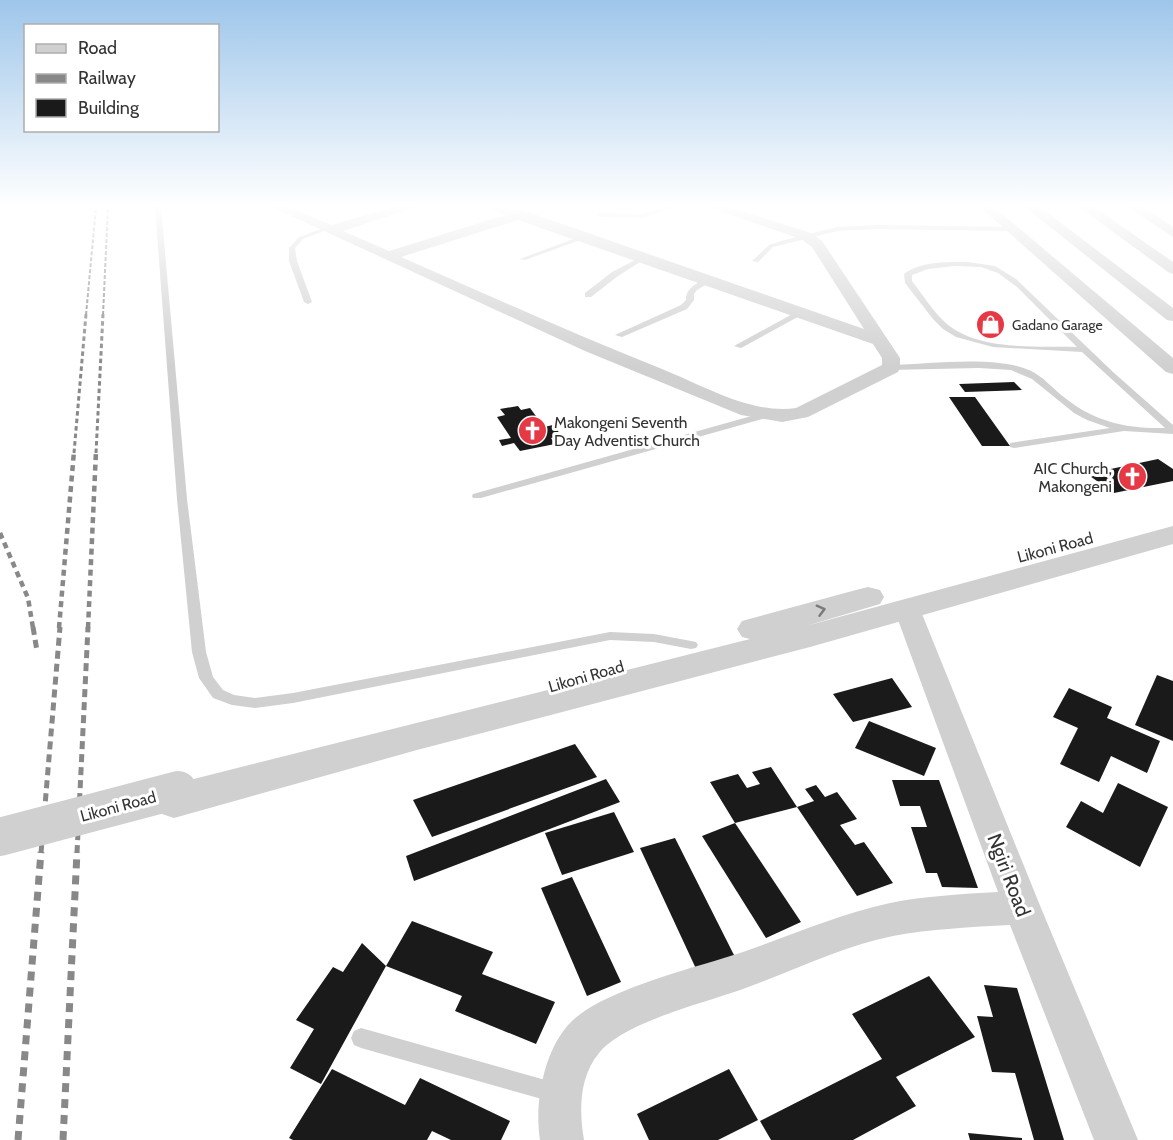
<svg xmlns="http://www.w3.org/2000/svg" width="1173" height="1140" font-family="Cabin,sans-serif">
  <rect width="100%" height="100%" fill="#fff"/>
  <g fill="#1a1a1a">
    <polygon points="1014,382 1022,390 965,392 959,384"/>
    <polygon points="949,397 975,397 1010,446 982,446"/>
    <polygon points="518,406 521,410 530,408 544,427 553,425 562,436 551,438 555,444 520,451 514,443 502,446 499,440 511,438 497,417 505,415 500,409"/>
    <polygon points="1158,459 1173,469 1173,481 1114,493 1087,474"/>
    <polygon points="1157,675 1173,681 1173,741 1135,725"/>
    <polygon points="892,678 912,707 853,722 833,694"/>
    <polygon points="1069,688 1112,707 1107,718 1160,741 1147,773 1111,756 1099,782 1060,764 1078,728 1053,717"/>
    <polygon points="869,721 936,748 924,776 855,748"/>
    <polygon points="575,744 597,777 432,837 413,800"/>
    <polygon points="771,767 797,807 735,823 710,782 738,774 747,788 760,784 752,772"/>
    <polygon points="606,779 620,802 414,881 406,856"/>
    <polygon points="892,780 939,780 978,888 942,887 937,873 926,873 911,827 927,827 920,806 900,806"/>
    <polygon points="1118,783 1168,807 1140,867 1066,827 1081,801 1103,813"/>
    <polygon points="816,785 825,797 837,792 857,819 840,825 855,845 864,842 893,883 857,896 797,807 814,801 805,789"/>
    <polygon points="614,812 634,852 562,875 545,833"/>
    <polygon points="735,823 801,922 766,938 702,836"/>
    <polygon points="675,838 737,961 698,973 640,848"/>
    <polygon points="572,877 621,982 587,996 541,888"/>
    <polygon points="412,921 493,952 482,974 555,1002 536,1044 455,1011 462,996 386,966"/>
    <polygon points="362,943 386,966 321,1084 290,1068 314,1029 296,1020 333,967 343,972"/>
    <polygon points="929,976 975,1037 896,1077 916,1106 853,1140 771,1140 760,1121 882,1059 852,1014"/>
    <polygon points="984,985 1017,988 1064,1140 1034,1140 1015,1073 992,1072 977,1016 993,1017"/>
    <polygon points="332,1069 405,1105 420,1078 510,1121 501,1140 451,1140 432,1131 427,1140 293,1140 289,1138"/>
    <polygon points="729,1069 758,1120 718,1140 649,1140 637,1114"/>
    <polygon points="968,1133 1022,1138 1022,1140 970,1140"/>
  </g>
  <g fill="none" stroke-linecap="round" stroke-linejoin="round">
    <g fill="#d0d0d0" fill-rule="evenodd">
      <polygon points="155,207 161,207 187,499 206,652 213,677 223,690 234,695 255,698 293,693 610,632 654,634 691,641 696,642 698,645 696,648 691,649 654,642 610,640 293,703 255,708 232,705 213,698 199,678 192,652 177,499"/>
      <polygon points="665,207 677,207 642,218 601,217 598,215 601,213 642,214"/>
      <polygon points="878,225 1012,227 1015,229 1012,231 878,229 837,231 773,247 758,262 752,261 769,245 781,241 837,227"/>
      <polygon points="324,228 329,229 303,239 295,248 297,261 312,302 308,304 304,302 289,261 289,248 299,237"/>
      <polygon points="581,236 584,238 583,239 525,260 520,259"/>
      <polygon points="641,257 644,259 643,260 618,276 591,297 585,297 585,293 612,272"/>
      <path d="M968,262L995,266L1016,279L1113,372L1173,425V434L1124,431L1014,448L1010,447V443L1110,428L1087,420L1074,413L1032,379L1011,370L979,368L888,370V366L891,365C929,364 994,355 1029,370C1043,376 1053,389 1065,398C1095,422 1128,429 1165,428L1082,352L993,347L956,337L943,329L933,319L905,283L904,274C921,261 947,262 968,262ZM954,266L981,267L998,273L1017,287L1077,347C1037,346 979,351 947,324C933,312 923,295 912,281V275L928,269Z"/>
      <path d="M705,279L712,281L697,290L694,294V300L687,309L622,337L615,335L681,305L686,300C686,288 696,284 705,279Z"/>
      <polygon points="798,311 805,313 741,348 734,346"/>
      <polygon points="766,412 771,415 769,417 481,498 473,498 472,496 473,494"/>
      <polygon points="361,1028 556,1083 563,1086 566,1093 563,1100 556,1103 361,1048 354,1045 351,1038 354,1031"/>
    </g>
    <g fill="#d0d0d0" fill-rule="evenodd">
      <path d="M272,207H290L331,225L394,207H416L343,231L389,251L505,215L489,207L522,210L864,329L812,247L801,239L708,207H729L811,233L822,241L900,358V368L898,372L808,417L782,422L741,415L585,351ZM518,220L873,344L882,358V365L796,408C752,415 702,385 662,369C574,334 488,295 401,257Z"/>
      <polygon points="980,207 994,207 1173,358 1173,374 1166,372"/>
      <polygon points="1025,207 1040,207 1173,308 1173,321 1167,320"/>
      <polygon points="1079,207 1094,207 1173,262 1173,274 1168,272"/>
      <polygon points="1128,207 1144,207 1173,227 1173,237"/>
      <path d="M907,600L916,603L920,609L1041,908L1138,1140H1094L1010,925C971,927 931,929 893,936C840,947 793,971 743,989C704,1003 624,1022 599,1053C579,1077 579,1111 584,1140H540C534,1103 544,1048 572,1021C605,989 698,967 743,952C792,935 839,914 890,903C925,896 962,894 998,892L894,609L898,603Z"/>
    </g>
    <polygon fill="#d0d0d0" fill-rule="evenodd" points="1173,526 1173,544 810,647 417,750 174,818 159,813 153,801 159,789 174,784 750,639 742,637 737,629 742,621 856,590 868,587 880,590 884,597 880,604 806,626"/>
    <g stroke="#888" stroke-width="2" stroke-dasharray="4 2" stroke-linecap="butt">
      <polyline points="86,315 96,207"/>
      <polyline points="103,315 108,207"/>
    </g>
    <g stroke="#888" stroke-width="3" stroke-dasharray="4.5 3" stroke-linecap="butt">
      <polyline points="74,453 86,314"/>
      <polyline points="96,453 103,314"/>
    </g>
    <g stroke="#888" stroke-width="4.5" stroke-dasharray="6 4.5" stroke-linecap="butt">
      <polyline points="0,533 28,598 33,628"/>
      <polyline points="59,628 74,451"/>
      <polyline points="88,628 96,451"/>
    </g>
    <g stroke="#888" stroke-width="5" stroke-dasharray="8 5" stroke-linecap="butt">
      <polyline points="33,627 37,651"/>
      <polyline points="41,853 60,627"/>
      <polyline points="77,853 88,627"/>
    </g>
    <g stroke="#888" stroke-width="7" stroke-dasharray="9 7" stroke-linecap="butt">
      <polyline points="18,1140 41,852"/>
      <polyline points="63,1140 77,852"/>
    </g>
    <polyline stroke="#d0d0d0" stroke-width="38" points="0,837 178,790"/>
  </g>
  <defs><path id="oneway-chevron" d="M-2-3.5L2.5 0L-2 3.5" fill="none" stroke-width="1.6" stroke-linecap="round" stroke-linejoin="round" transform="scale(1.5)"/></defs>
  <use stroke="#7a7a7a" href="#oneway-chevron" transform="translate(821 610) rotate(-15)"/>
  <linearGradient id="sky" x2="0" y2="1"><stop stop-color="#9ec6ea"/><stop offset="0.56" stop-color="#fff"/><stop offset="1" stop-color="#fff" stop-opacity="0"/></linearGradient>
  <rect width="1173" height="367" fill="url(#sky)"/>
  <defs>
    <symbol id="shop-disc" viewBox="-11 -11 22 22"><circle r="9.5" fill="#e63946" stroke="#fff"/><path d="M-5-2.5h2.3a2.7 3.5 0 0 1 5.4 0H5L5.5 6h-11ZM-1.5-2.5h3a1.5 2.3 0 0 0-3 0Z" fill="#fff"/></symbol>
    <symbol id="church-disc" viewBox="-11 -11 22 22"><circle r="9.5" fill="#e63946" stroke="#fff"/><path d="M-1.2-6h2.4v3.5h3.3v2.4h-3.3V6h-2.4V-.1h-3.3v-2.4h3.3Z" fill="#fff"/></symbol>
  </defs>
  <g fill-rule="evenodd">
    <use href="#shop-disc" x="974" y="308" width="33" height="33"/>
    <use href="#church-disc" x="516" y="414" width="33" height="33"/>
    <use href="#church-disc" x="1116" y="460" width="33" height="33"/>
  </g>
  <g text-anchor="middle" stroke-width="6" stroke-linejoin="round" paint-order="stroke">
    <g font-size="14" fill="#333" stroke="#fff" text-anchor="start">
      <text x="1012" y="330">Gadano Garage</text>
    </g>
    <g font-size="16" fill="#333" stroke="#fff" text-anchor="start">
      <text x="554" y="428">Makongeni Seventh<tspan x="554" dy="18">Day Adventist Church</tspan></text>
      <text x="1112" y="474" text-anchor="end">AIC Church,<tspan x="1112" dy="18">Makongeni</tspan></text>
    </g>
    <g font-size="16" fill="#333" stroke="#fff">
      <text transform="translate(1055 547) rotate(-15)" y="6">Likoni Road</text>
      <text transform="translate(586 676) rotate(-16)" y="6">Likoni Road</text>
      <text transform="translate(118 806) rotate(-15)" y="6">Likoni Road</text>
    </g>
    <g font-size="20" fill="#333" stroke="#fff">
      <text transform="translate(1009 875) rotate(69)" y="7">Ngiri Road</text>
    </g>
  </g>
  <rect x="24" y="24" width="195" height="108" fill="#ffffff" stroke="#adadad" stroke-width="1.5"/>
  <rect x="36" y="44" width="30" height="9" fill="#d0d0d0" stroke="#adadad" stroke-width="1.5"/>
  <text x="78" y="54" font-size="18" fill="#333333">Road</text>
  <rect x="36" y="74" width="30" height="9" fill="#888888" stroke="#adadad" stroke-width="1.5"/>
  <text x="78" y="84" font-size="18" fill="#333333">Railway</text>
  <rect x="36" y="99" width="30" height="18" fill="#1a1a1a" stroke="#adadad" stroke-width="1.5"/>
  <text x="78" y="114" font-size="18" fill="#333333">Building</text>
</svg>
